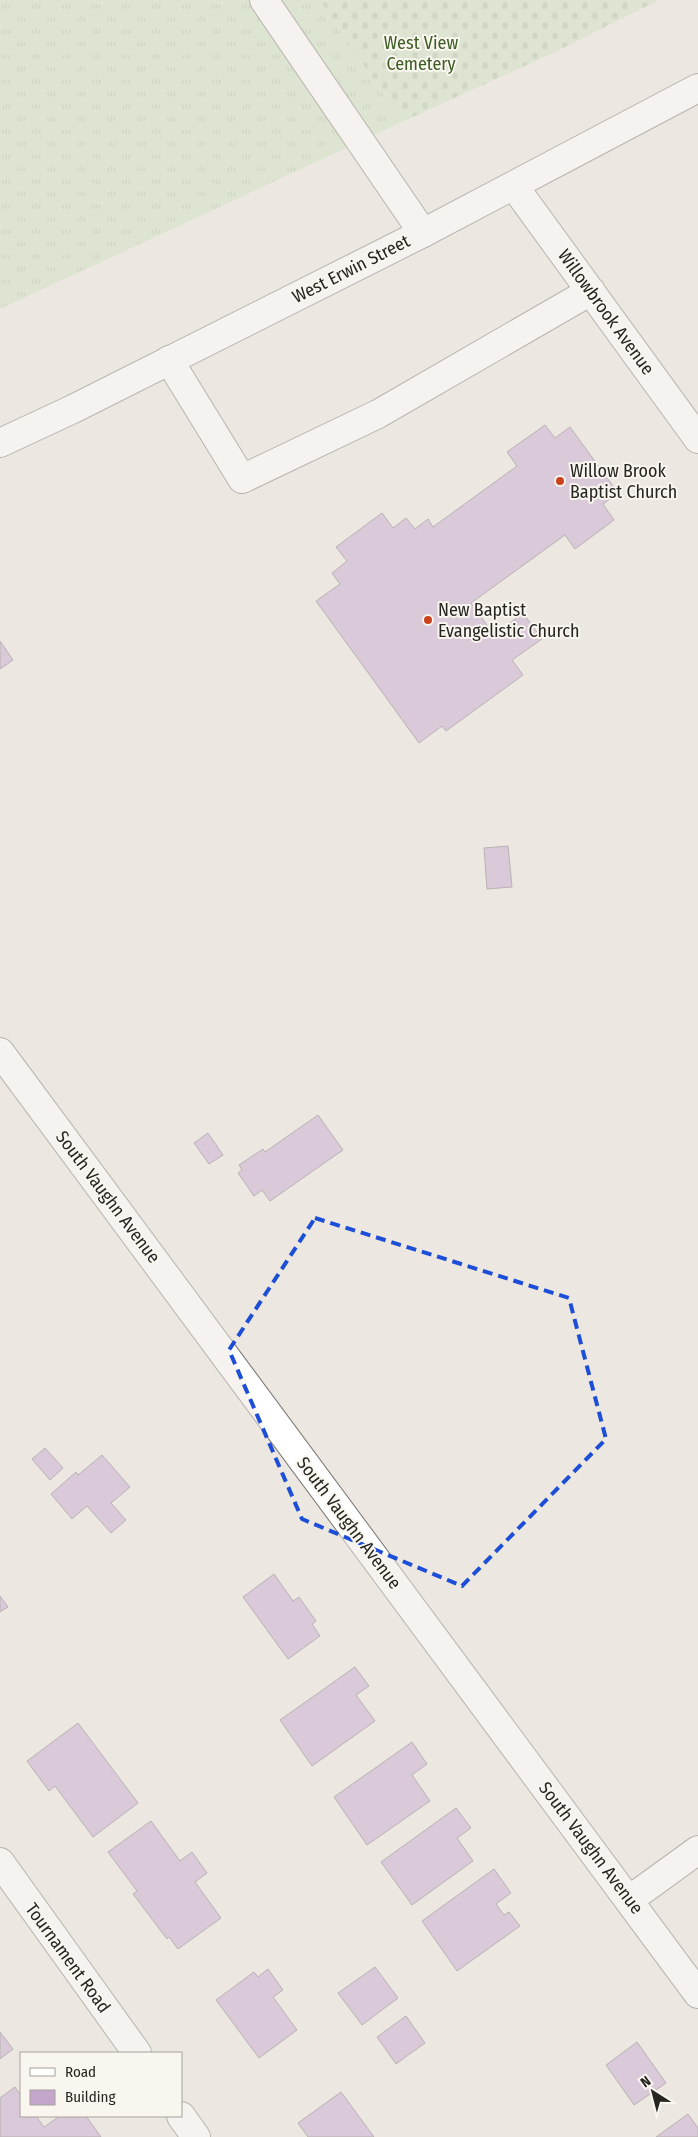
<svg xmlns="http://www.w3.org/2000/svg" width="698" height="2137" font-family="'Fira Sans Condensed',sans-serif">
	<defs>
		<pattern id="grass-tufts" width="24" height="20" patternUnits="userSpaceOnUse" patternTransform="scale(1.25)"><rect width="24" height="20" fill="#c9e1bc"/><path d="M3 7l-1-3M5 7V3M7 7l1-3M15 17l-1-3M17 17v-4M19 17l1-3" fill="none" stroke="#acc1a1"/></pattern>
		<pattern id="cemetery-stones" width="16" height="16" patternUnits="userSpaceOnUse" patternTransform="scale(1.25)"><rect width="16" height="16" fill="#c9e1bc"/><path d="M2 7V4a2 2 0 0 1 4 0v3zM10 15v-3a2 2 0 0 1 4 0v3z" fill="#acc1a1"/></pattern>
	</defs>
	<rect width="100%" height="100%" fill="#ece8e1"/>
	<!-- grass -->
	<path fill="url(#grass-tufts)" d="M0,0H320L402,122L0,309Z"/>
	<!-- cemetery -->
	<path fill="url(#cemetery-stones)" d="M320,0H659L559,50L402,122Z"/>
	<!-- building -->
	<path fill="#c4a5cc" stroke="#767177" d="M545,425L555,438L570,427L618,493L603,504L614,520L575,549L565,535L471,603L494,635L523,613L542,639L512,660L523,675L446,731L442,726L419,743L316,601L340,584L332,573L347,561L336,547L382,513L393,528L406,518L415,529L428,519L433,527L517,466L507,452Z
		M0,641L13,660L0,669Z
		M508,846L512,887L487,889L484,848Z
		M318,1115L343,1150L270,1201L262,1190L254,1196L238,1173L242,1170L239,1165L263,1149L265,1152Z
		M208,1133L223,1155L209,1164L194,1143Z
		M45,1448L63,1468L50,1480L32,1459Z
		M102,1455L130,1487L111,1503L126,1520L111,1533L87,1506L72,1519L51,1494L76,1472L78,1475Z
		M274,1574L293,1601L299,1597L316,1621L312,1624L320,1636L288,1659L243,1597Z
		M0,1596L8,1607L0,1612Z
		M355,1667L369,1686L356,1695L375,1721L312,1766L280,1720Z
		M78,1723L138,1803L93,1837L55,1786L49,1791L27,1761Z
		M412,1742L427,1764L412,1775L430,1801L367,1845L334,1797Z
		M456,1808L471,1828L457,1838L473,1861L412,1905L381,1862Z
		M151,1821L180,1861L192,1852L207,1873L195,1882L221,1918L178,1949L169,1937L167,1939L133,1894L137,1891L108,1852Z
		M494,1869L511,1893L496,1904L504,1915L509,1912L520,1926L457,1971L422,1921Z
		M375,1967L398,1998L362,2025L338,1993Z
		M268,1969L283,1990L273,1997L297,2030L259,2058L216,2000L254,1972L258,1977Z
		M406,2016L425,2043L396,2064L377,2037Z
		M0,2032L13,2049L0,2059Z
		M637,2042L666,2083L634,2105L606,2065Z
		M15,2087L21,2096V2116H36L44,2127L60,2116H86L101,2137H0V2098Z
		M341,2092L374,2137H308L298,2123Z
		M688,2114L698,2128V2137H656Z"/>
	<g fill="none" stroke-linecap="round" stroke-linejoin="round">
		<!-- minor casing -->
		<g stroke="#78746f" stroke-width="30">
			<path id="minor" d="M264,0L423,233
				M514,186L698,439
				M169,360L242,479L378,414L591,291
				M0,1052L698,1994
				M0,1862L137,2053
				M629,1900L698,1850
				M181,2116L196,2137"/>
		</g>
		<!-- major casing -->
		<g stroke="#78746f" stroke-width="30">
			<path id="major" d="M0,443L73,409L423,233L698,88"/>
		</g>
		<!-- minor -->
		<use href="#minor" stroke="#fff" stroke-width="28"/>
		<!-- major -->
		<use href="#major" stroke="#fff" stroke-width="28"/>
	</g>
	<!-- marked area -->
	<path d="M0 0H698V2137H0ZM315,1218L569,1298L606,1439L462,1586L302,1519L229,1350Z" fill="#ece8e1" fill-opacity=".55" fill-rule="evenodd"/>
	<path fill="none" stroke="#1d4ed8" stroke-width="4" stroke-dasharray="10 6" stroke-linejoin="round" d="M315,1218L569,1298L606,1439L462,1586L302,1519L229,1350Z"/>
	<!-- markers -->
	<g fill="#cb421d" stroke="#f9f5ef" stroke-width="2">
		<circle cx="560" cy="481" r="5"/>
		<circle cx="428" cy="620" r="5"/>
	</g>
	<g text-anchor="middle" stroke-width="4" stroke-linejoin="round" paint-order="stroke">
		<!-- park labels -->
		<g font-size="18" fill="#3b5c22" stroke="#f9f5ef">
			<text x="421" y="49">West View<tspan x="421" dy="21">Cemetery</tspan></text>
		</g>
		<!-- street labels -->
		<g font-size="18" fill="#262522" stroke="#f9f5ef">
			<text transform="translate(351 269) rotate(-27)" y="6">West Erwin Street</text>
			<text transform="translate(606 312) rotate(54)" y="6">Willowbrook Avenue</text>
			<text transform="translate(108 1197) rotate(53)" y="6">South Vaughn Avenue</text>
			<text transform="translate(349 1523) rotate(53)" y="6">South Vaughn Avenue</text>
			<text transform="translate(591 1848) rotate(53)" y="6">South Vaughn Avenue</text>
			<text transform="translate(68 1958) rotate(54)" y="6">Tournament Road</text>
		</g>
		<!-- poi labels -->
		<g font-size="18" fill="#262522" stroke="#f9f5ef" text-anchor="start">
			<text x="570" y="477">Willow Brook<tspan x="570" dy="21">Baptist Church</tspan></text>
			<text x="438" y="616">New Baptist<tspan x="438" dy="21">Evangelistic Church</tspan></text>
		</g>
	</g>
	<!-- legend -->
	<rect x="20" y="2052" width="162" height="65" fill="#f9f5ef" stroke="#a5a29d"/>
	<rect x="30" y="2068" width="25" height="8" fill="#ffffff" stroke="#a5a29d"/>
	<text x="65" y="2077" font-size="15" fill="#262522">Road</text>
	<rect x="30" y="2090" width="25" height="15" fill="#c4a5cc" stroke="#a5a29d"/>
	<text x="65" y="2102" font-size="15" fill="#262522">Building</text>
	<!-- north arrow -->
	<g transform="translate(653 2092) rotate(324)" stroke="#f9f5ef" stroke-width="4" paint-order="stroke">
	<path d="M0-4L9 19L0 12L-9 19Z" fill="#262522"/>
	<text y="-8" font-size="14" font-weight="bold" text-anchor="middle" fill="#262522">N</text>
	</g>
</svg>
